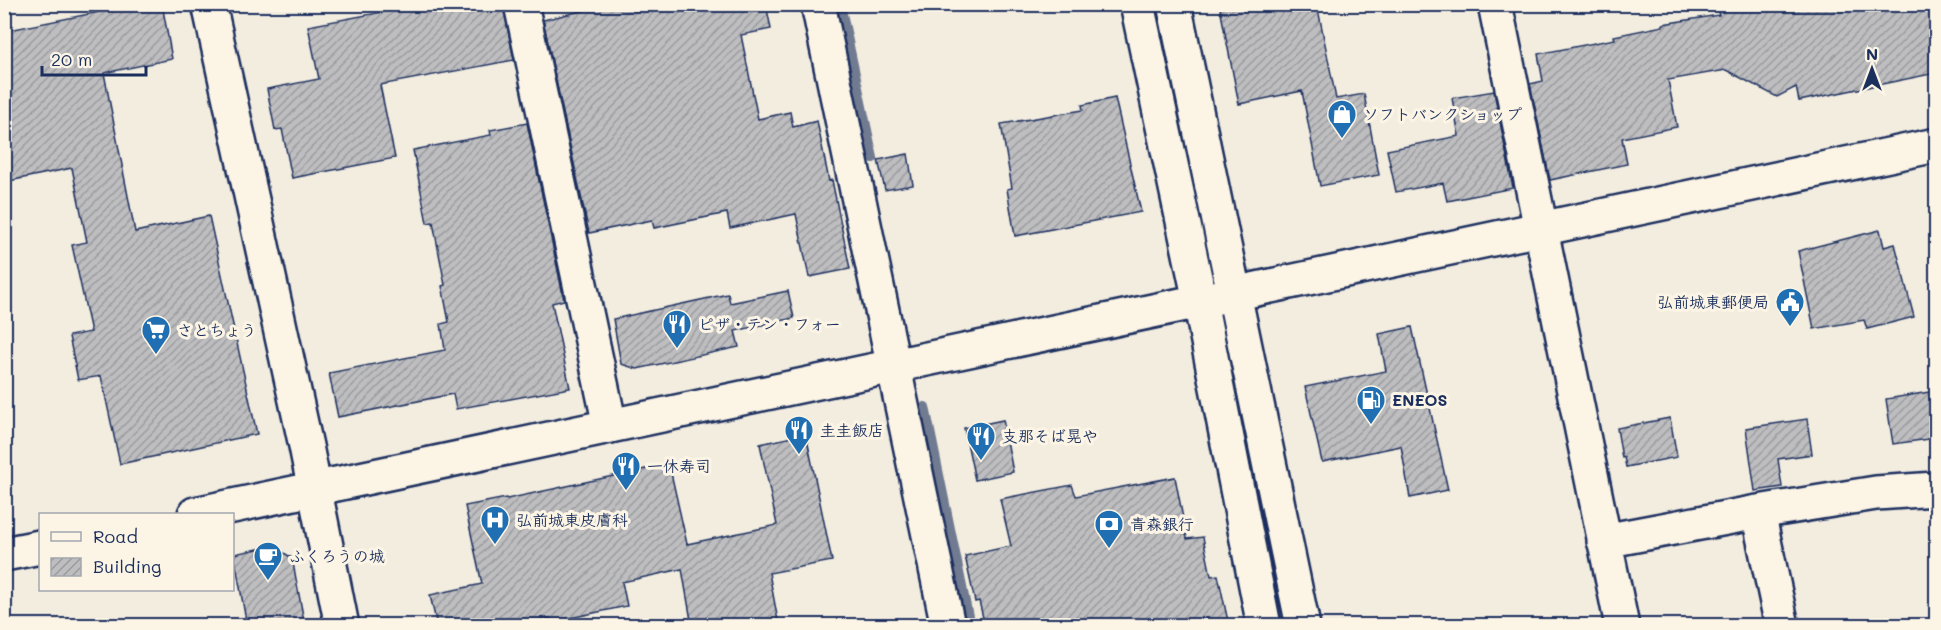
<svg xmlns="http://www.w3.org/2000/svg" width="1941" height="630" font-family="Mali,'Klee One',sans-serif">
	<defs>
		<pattern id="building-hatch" width="6" height="6" patternUnits="userSpaceOnUse" patternTransform="scale(1.5)"><rect width="6" height="6" fill="#bebec0"/><path d="M-1 1l2-2M0 6l6-6M5 7l2-2" fill="none" stroke="#9a9b9f"/></pattern>
	</defs>
	<rect width="100%" height="100%" fill="#f3ede0"/>
	<filter id="ink" filterUnits="userSpaceOnUse"><feTurbulence type="fractalNoise" baseFrequency=".0167" numOctaves="2"/><feDisplacementMap in="SourceGraphic" scale="12" xChannelSelector="R" yChannelSelector="G"/><feConvolveMatrix kernelMatrix="1 2 1 2 8 2 1 2 1" color-interpolation-filters="sRGB"/></filter>
	<g filter="url(#ink)">
		<g fill="none" stroke-linecap="round" stroke-linejoin="round">
			<!-- stream -->
			<path stroke="#707a91" stroke-width="10" d="M840,4L873,158
				M925,407L970,626"/>
		</g>
		<!-- building -->
		<path fill="url(#building-hatch)" stroke="#1b2f5e" stroke-width="1.5" d="M139,4H162L172,59L104,73L135,232L209,216L257,434L120,464L101,376L78,380L69,336L91,332L72,245L87,242L72,168L4,182V31Z
			M381,4H503L514,60L380,85L395,158L292,178L282,129L275,130L267,89L319,79L308,26L383,12Z
			M611,4H766L771,29L741,35L758,119L790,112L793,127L817,121L829,181L832,180L850,269L809,277L796,214L730,228L727,213L654,228L652,220L589,233L543,20Z
			M1239,4H1317L1336,99L1364,94L1379,175L1320,186L1302,91L1239,104L1220,8Z
			M1716,4H1936V73L1799,101L1796,87L1777,97L1726,70L1668,80L1677,127L1622,138L1627,164L1550,180L1530,84L1543,81L1538,54L1615,39L1614,36L1663,26V24L1719,15Z
			M1494,91L1513,188L1447,201L1443,183L1396,192L1387,150L1459,136L1452,98Z
			M1115,98L1141,212L1015,236L1007,189L1012,188L1001,124L1083,110L1082,105Z
			M527,123L564,300L552,303L570,388L456,409L453,394L338,417L329,373L445,350L441,324L449,322L442,286L445,285L433,222L427,223L413,150L491,135L490,130Z
			M908,154L913,185L885,190L878,160Z
			M1880,230L1884,247L1895,244L1914,317L1867,329L1864,320L1814,329L1798,251Z
			M788,291L794,318L735,331L739,347L637,369L621,364L613,319L728,294L730,303Z
			M1412,327L1448,490L1410,498L1401,446L1322,462L1305,387L1386,371L1379,334Z
			M1936,391V438L1893,444L1886,399Z
			M1670,418L1677,457L1626,467L1624,457L1622,458L1617,428Z
			M1807,419L1812,454L1778,459L1782,487L1755,491L1746,428Z
			M1003,420L1013,472L975,480L964,428Z
			M806,434L832,561L769,573L779,626H692L682,569L622,582L627,606L551,622L550,618L516,626H437L430,595L482,584L465,506L506,498L507,499L669,464L687,544L777,525L760,444Z
			M1175,477L1187,539L1203,537L1211,576L1218,575L1229,626H985L979,601L975,602L965,556L1011,546L1000,499L1072,485L1076,496Z
			M273,546L292,558L305,626H247L234,554Z"/>
		<g fill="none" stroke-linecap="round" stroke-linejoin="round">
			<!-- street casing -->
			<g stroke="#1b2f5e" stroke-width="38">
				<path id="street" d="M521,4L610,426
					M818,4L948,626
					M1495,4L1622,626
					M1758,512L1782,626
					M1604,541L1758,512L1876,493L1936,489"/>
			</g>
			<!-- secondary casing -->
			<g stroke="#1b2f5e" stroke-width="38">
				<path id="secondary" d="M209,4L306,446L342,626
					M1137,4L1200,301L1264,626
					M1174,4L1303,626
					M195,514L1936,145
					M4,554L40,547"/>
			</g>
			<!-- street -->
			<use href="#street" stroke="#fcf5e5" stroke-width="33"/>
			<!-- secondary -->
			<use href="#secondary" stroke="#fcf5e5" stroke-width="33"/>
		</g>
	</g>
	<!-- icons -->
	<defs>
		<g id="shop-pin" transform="scale(1.5)"><path d="M0 17L-7.5 6A9.5 9.5 0 1 1 7.5 6Z" fill="#1f6fb2" stroke="#fcf5e5"/><path d="M-5-2.5h2.3a2.7 3.5 0 0 1 5.4 0H5L5.5 6h-11ZM-1.5-2.5h3a1.5 2.3 0 0 0-3 0Z" fill="#fff"/></g>
		<g id="civic-pin" transform="scale(1.5)"><path d="M0 17L-7.5 6A9.5 9.5 0 1 1 7.5 6Z" fill="#1f6fb2" stroke="#fcf5e5"/><path d="M-.6-6.5H3V-4.5H.6V-3L4-1V1h2V6H-6V1h2V-1L-.6-3ZM-1.2 2.5V6h2.4V2.5Z" fill="#fff"/></g>
		<g id="restaurant-pin" transform="scale(1.5)"><path d="M0 17L-7.5 6A9.5 9.5 0 1 1 7.5 6Z" fill="#1f6fb2" stroke="#fcf5e5"/><path d="M-5-6h1v4h1v-4h1v4h1v-4h1v5L-1.5 .5V6h-2V.5L-5-1ZM5-6V6H3V1.5H1.5Q1.5-4 5-6Z" fill="#fff"/></g>
		<g id="supermarket-pin" transform="scale(1.5)"><path d="M0 17L-7.5 6A9.5 9.5 0 1 1 7.5 6Z" fill="#1f6fb2" stroke="#fcf5e5"/><path d="M-6-5.5h2.5l.6 2H6L4.5 2H-2.5L-4.4-4H-6ZM-1.5 3.2a1.3 1.3 0 1 0 .1 0ZM3 3.2a1.3 1.3 0 1 0 .1 0Z" fill="#fff"/></g>
		<g id="fuel-pin" transform="scale(1.5)"><path d="M0 17L-7.5 6A9.5 9.5 0 1 1 7.5 6Z" fill="#1f6fb2" stroke="#fcf5e5"/><path d="M-5.5-6h7V0h2V4h1.3V-2.5L3-4.5l.8-.8L6-3V5H2.5V1h-1V6h-7ZM-4.2-4.7v3.2H.2V-4.7Z" fill="#fff"/></g>
		<g id="hospital-pin" transform="scale(1.5)"><path d="M0 17L-7.5 6A9.5 9.5 0 1 1 7.5 6Z" fill="#1f6fb2" stroke="#fcf5e5"/><path d="M-5-5h3v3.5h4V-5h3V5h-3V1.5h-4V5h-3Z" fill="#fff"/></g>
		<g id="bank-pin" transform="scale(1.5)"><path d="M0 17L-7.5 6A9.5 9.5 0 1 1 7.5 6Z" fill="#1f6fb2" stroke="#fcf5e5"/><path d="M-6-4H6V4H-6ZM0-2.3a2.3 2.3 0 1 0 0 4.6a2.3 2.3 0 1 0 0-4.6Z" fill="#fff"/></g>
		<g id="cafe-pin" transform="scale(1.5)"><path d="M0 17L-7.5 6A9.5 9.5 0 1 1 7.5 6Z" fill="#1f6fb2" stroke="#fcf5e5"/><path d="M-5.5-4.5H6V0H3Q3 3.5 0 3.5H-2.5Q-5.5 3.5-5.5 0ZM3-3.2v2h1.7v-2ZM-6 4.5H4V6H-6Z" fill="#fff"/></g>
	</defs>
	<g fill-rule="evenodd">
		<use href="#shop-pin" x="1342" y="114"/>
		<use href="#civic-pin" x="1790" y="302"/>
		<use href="#restaurant-pin" x="677" y="324"/>
		<use href="#supermarket-pin" x="156" y="330"/>
		<use href="#fuel-pin" x="1371" y="400"/>
		<use href="#restaurant-pin" x="799" y="430"/>
		<use href="#restaurant-pin" x="981" y="436"/>
		<use href="#restaurant-pin" x="626" y="466"/>
		<use href="#hospital-pin" x="495" y="520"/>
		<use href="#bank-pin" x="1109" y="524"/>
		<use href="#cafe-pin" x="268" y="556"/>
	</g>
	<g text-anchor="middle" stroke-width="6" stroke-linejoin="round" paint-order="stroke">
		<!-- poi labels -->
		<g font-size="16" font-weight="bold" fill="#1b2f5e" stroke="#fcf5e5" text-anchor="start">
			<text x="1363" y="120">ソフトバンクショップ</text>
			<text x="1769" y="308" text-anchor="end">弘前城東郵便局</text>
			<text x="698" y="330">ピザ・テン・フォー</text>
			<text x="177" y="336">さとちょう</text>
			<text x="1392" y="406">ENEOS</text>
			<text x="820" y="436">圭圭飯店</text>
			<text x="1002" y="442">支那そば晃や</text>
			<text x="647" y="472">一休寿司</text>
			<text x="516" y="526">弘前城東皮膚科</text>
			<text x="1130" y="530">青森銀行</text>
			<text x="289" y="562">ふくろうの城</text>
		</g>
	</g>
	<!-- margin -->
	<rect width="1941" height="630" fill="none" stroke="#fcf5e5" stroke-width="24"/>
	<rect x="12" y="12" width="1917" height="606" fill="none" stroke="#1b2f5e" stroke-width="2" filter="url(#ink)"/>
	<!-- legend -->
	<rect x="39" y="513" width="195" height="78" fill="#fcf5e5" stroke="#a2a6af" stroke-width="1.5"/>
	<rect x="51" y="532" width="30" height="9" fill="#fcf5e5" stroke="#a2a6af" stroke-width="1.5"/>
	<text x="93" y="543" font-size="18" fill="#1b2f5e">Road</text>
	<rect x="51" y="558" width="30" height="18" fill="url(#building-hatch)" stroke="#a2a6af" stroke-width="1.5"/>
	<text x="93" y="573" font-size="18" fill="#1b2f5e">Building</text>
	<!-- north arrow -->
	<g transform="translate(1872 69)" stroke="#fcf5e5" stroke-width="4.5" paint-order="stroke">
	<path d="M0-4.5L10 22L0 15L-10 22Z" fill="#1b2f5e"/>
	<text y="-9" font-size="16" font-weight="bold" text-anchor="middle" fill="#1b2f5e">N</text>
	</g>
	<!-- scale -->
	<path d="M42 66v9h104v-9" fill="none" stroke="#1b2f5e" stroke-width="3"/>
	<text x="51" y="66" font-size="18" fill="#1b2f5e" stroke="#fcf5e5" stroke-width="4.5" paint-order="stroke">20 m</text>
</svg>
